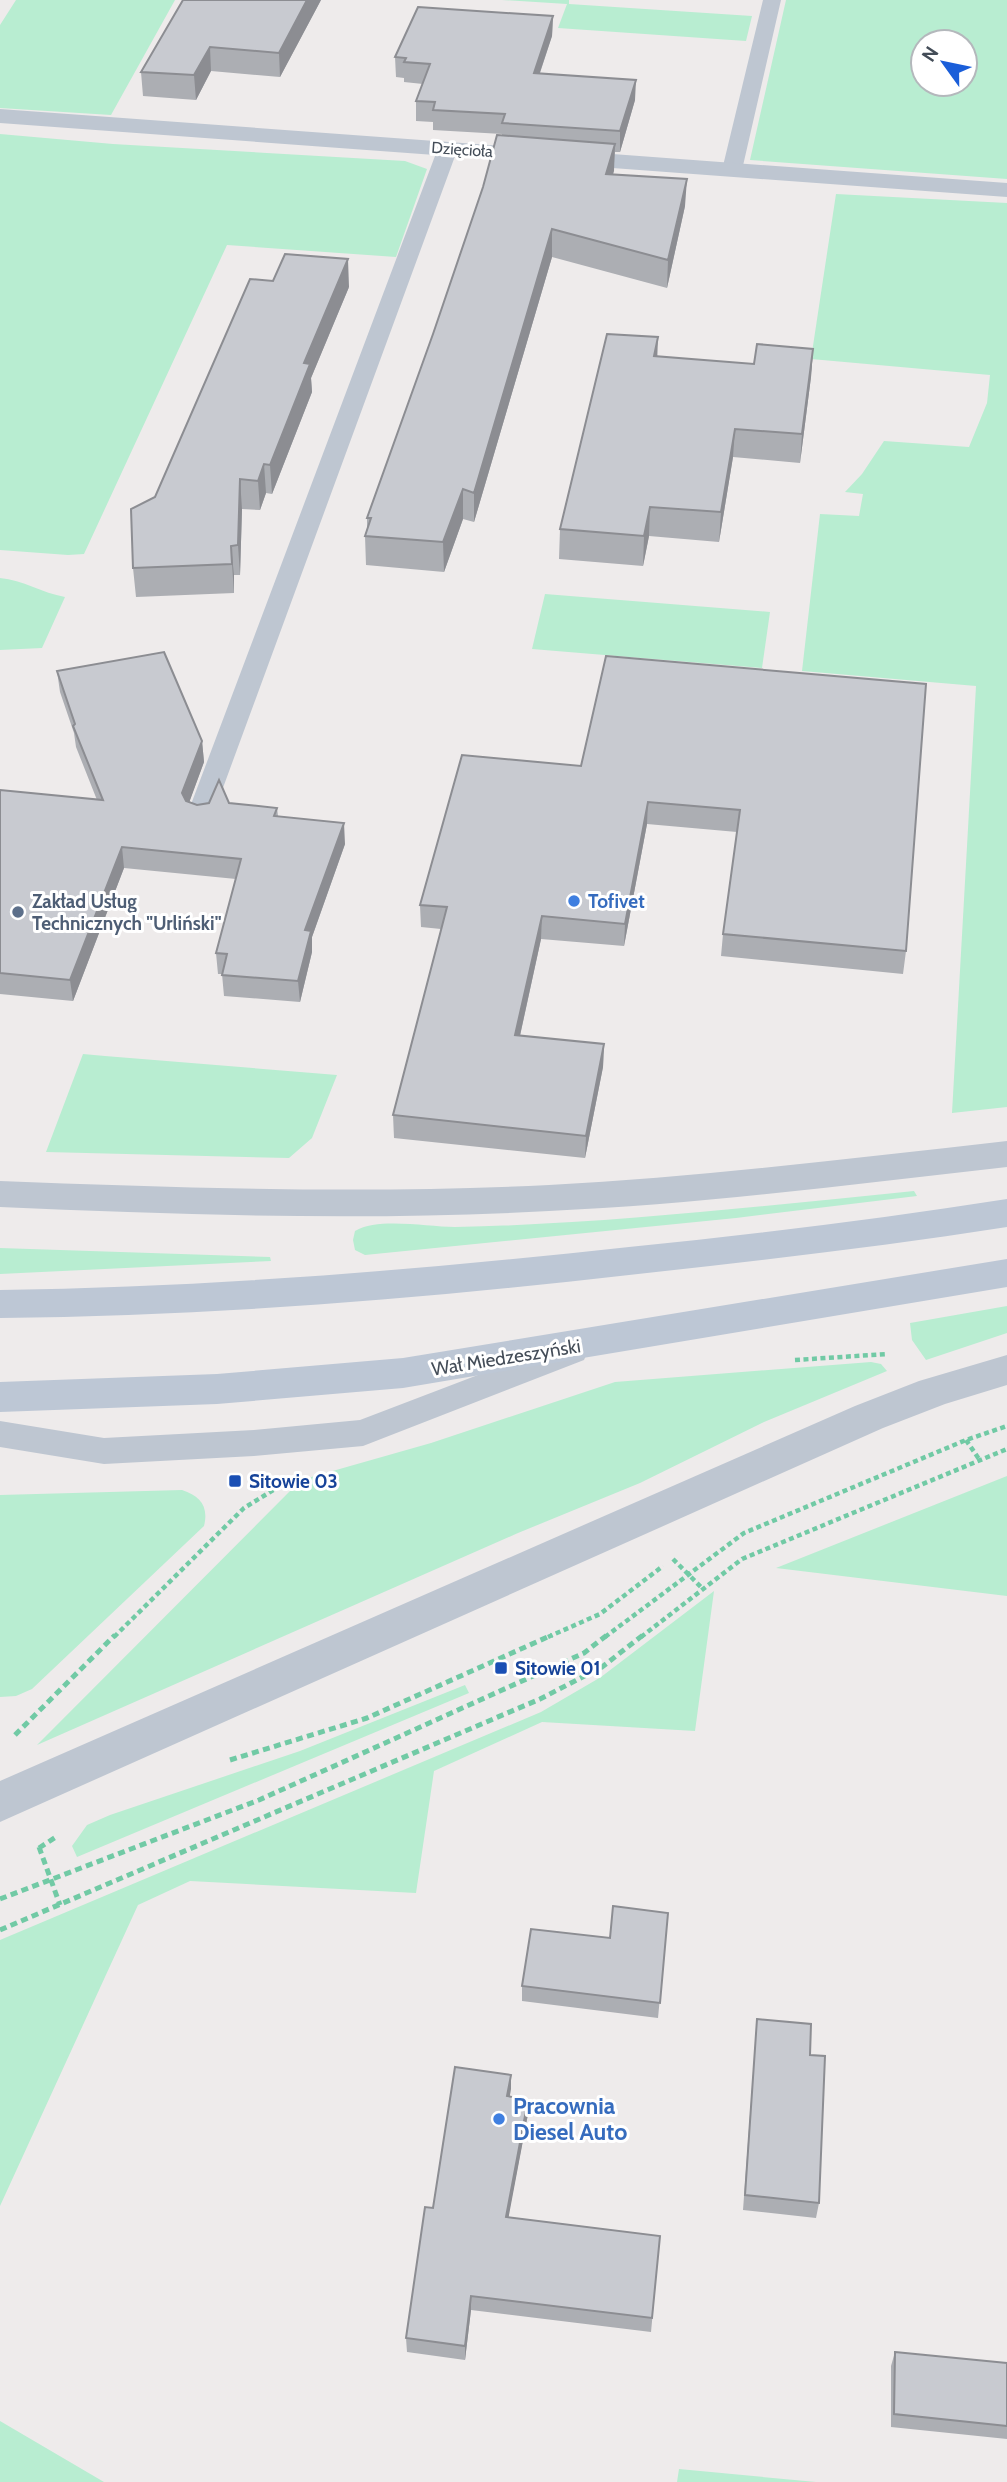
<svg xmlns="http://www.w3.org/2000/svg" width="1007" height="2482" font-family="Cabin,sans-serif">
	<rect width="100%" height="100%" fill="#eeebeb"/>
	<!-- green -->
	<path fill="#b8edd1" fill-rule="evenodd" d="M16,0H175L111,115L0,108V25Z
		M502,0H569V4L752,16L746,41L558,28L567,4Z
		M786,0H1007V179L750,160ZM965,42V84H923V42Z
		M0,134L113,144L405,161L427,169L396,257L227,245L84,554L68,555L0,550Z
		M836,194L1007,203V1107L952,1113L976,686L802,671L820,514L859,516L863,494L845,492L862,474L884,441L969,447L987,403L990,375L811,359Z
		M0,578C23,580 42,593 65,597L42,648L0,650Z
		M545,594L770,612L762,668L532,649Z
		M83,1054L105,1056L337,1075L312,1138L289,1158L46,1152Z
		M914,1191L917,1196L736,1218L365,1255L355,1250L353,1240L355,1231C379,1217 427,1227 455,1227C608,1224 762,1206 914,1191Z
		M0,1248L270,1257L271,1261L0,1274Z
		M1007,1306V1333L926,1360L912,1340L910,1323Z
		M871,1362L881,1364L887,1371L764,1422L640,1483L518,1533L37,1745L293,1488L308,1478L431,1443L615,1382Z
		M1007,1476V1596L776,1568Z
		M182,1490C200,1496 209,1506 204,1526L32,1689L16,1696L0,1697V1495Z
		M714,1591L695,1731L542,1722L434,1771L416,1893L190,1881L138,1905L0,2206V1940L541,1712L601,1677Z
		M465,1685L469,1693L77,1857L72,1846L87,1825L110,1815L300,1751Z
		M0,2421L104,2482H0Z
		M679,2469L816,2482H677Z"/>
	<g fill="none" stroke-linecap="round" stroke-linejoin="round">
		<!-- path-far1 -->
		<path stroke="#71caa5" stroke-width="4.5" stroke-dasharray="5 3.5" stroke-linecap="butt" d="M795,1360L887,1354
			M966,1440L979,1459
			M673,1559L702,1588
			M114,1637L244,1508L275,1489
			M548,1637L600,1614L663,1566
			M605,1637L744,1533L966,1440L1007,1426
			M641,1637L742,1559L1007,1449"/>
		<!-- path -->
		<path stroke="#71caa5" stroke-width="5" stroke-dasharray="7 4.5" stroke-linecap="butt" d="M15,1735L115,1635
			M230,1760L367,1718L552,1635
			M39,1847L60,1905
			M39,1848L56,1837
			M0,1899L259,1800L584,1653L607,1635
			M0,1930L540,1699L602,1667L643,1635"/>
		<!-- service -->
		<path fill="#bec6d1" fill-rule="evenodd" d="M763,0H781L742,170L739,174H725L722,170Z
			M448,142L458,148L213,815L210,821L200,823L190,821L187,815L438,148Z
			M572,1339L584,1342L588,1351L584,1360L363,1446L254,1456L104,1464L0,1447V1421L104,1438L254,1430L360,1420Z"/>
		<!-- minor -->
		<path fill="#bec6d1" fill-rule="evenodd" d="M0,109L1007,183V197L0,123Z
			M1007,1141V1167C855,1184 703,1204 549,1211C366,1221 183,1215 0,1207V1181C183,1188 366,1194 549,1185C702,1177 855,1158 1007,1141Z
			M1007,1355V1385L945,1404L883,1428L0,1822V1781L855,1406L919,1381Z"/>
		<!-- secondary -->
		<path fill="#bdc7d5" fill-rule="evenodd" d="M1007,1199V1227C881,1247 755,1261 629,1275C420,1299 211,1316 0,1318V1290C210,1287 419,1270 629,1247C755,1234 881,1219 1007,1199Z
			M1007,1259V1287L403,1388L217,1404L0,1412V1382L217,1374L403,1358Z"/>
	</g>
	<!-- wall -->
	<path fill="#acaeb3" d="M321,0L280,77L211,71L196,100L143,96L141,72Z
		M553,16L552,36L540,73L635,100L620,152H615L613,174L685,206L667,288L552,257L474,522L463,519L444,572L366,565L365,536L367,529V518L433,334L502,136V134L433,130V122L416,121V101L423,84L404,82V78L396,77L395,57Z
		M349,287L311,378L312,392L272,494L266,493L260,510L242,509L240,575H234V593L136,597L133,568L155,497Z
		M813,349L811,377L800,463L733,457L719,542L649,536L643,566L559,559L560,529L657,357L754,364Z
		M606,656L906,951L903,974L721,956L723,934L737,832L647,824L624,946L541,939L520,1036L604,1044L603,1067L585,1158L394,1138L393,1115L441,929L421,927L420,905L581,766Z
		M57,671L202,741L204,762L189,802L197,805L229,803L277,808L278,816L345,844L312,937V952L300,1002L224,996L222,974H218L216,953L236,879L124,868L73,1001L0,994V790L97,800L76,747L74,733L60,692Z
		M668,1913L658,2018L522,2001V1986L610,1938Z
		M757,2019L810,2055L819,2203L816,2218L743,2210Z
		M511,2075L510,2097L528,2100V2114L508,2217L660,2236L651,2332L471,2310L465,2360L407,2352L406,2338L433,2208Z
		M895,2352L1007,2363V2439L891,2427V2366Z"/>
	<!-- shaded-wall -->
	<path fill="#8c8d92" d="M307,0H321L280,77L279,53Z
		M553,16L552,36L533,93L534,73Z
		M210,47L211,71L196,100L194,75Z
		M636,80L635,100L620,152V131Z
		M615,144L614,171L605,201L606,174Z
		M687,179L685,206L667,288L668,260Z
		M552,229V257L474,522V493Z
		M348,259L349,287L311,378L312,392L272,494L270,465L304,363Z
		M658,337L657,365L654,356Z
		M813,349L811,377L800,463L802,434Z
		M735,429L733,457L719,542L721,512Z
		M264,464L266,493L260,510L258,481Z
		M240,479L242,509L240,575L238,545Z
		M463,489V519L444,572L443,542Z
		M650,507L649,536L643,566L644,536Z
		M231,546L234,575V593L232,564Z
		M202,741L204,762L185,814L182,793Z
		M648,802L647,824L624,946L625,924Z
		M344,823L345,844L312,937V952L300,1002L298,981L305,930Z
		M122,847L124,868L73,1001L70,980Z
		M542,916L541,939L515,1058V1035Z
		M604,1044L603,1067L585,1158L586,1136Z
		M511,2075V2089L507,2111V2096Z
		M528,2100V2114L506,2231V2217Z
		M471,2296V2310L465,2360V2346Z"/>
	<!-- building -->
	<path fill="#c8cad0" stroke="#8c8d92" stroke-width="2" d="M183,0H307L279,53L210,47L194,75L141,72Z
		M418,7L553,16L534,73L636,80L620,131L502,123L505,114L433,110L435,102L416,101L430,64L404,62L406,58L395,57Z
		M497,135L615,144L606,174L687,179L668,260L552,229L474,493L463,489L443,542L365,536L371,518H367L433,334L483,187Z
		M285,254L348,259L304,363L310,364L270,465L264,464L258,481L240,479L238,545L231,546L232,564L133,568L131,509L155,497L250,279L273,281Z
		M607,334L658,337L654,356L754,364L757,344L813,349L802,434L735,429L721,512L650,507L644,536L560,529Z
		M164,652L202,741L182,793L186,801L197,805L209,803L219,780L229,803L277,808L274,816L344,823L305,930L311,931L298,981L222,975L227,954L216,953L241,859L122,847L70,980L0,973V790L103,800L73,726L75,724L57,671Z
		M606,656L926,684L906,951L723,934L740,810L648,802L625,924L542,916L515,1035L604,1044L586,1136L393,1115L447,907L420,905L462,755L581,766Z
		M613,1906L668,1913L660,2003L522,1986L531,1929L610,1938Z
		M757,2019L811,2024L810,2055L825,2056L819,2203L745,2195Z
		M455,2067L511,2075L507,2096L528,2100L506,2217L660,2236L652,2318L471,2296L465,2346L406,2338L425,2207L433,2208Z
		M895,2352L1007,2363V2426L894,2414Z"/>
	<!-- markers -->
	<g fill="#3f7fe0" stroke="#fff" stroke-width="2.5">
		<circle cx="574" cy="901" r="7"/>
		<circle cx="499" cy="2119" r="7"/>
	</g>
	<circle fill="#5c6f8a" stroke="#fff" stroke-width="2.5" cx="18" cy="912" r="7"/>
	<g fill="#1a4fb4" stroke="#fff" stroke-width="2.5">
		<rect x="228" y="1474" width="14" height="14" rx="3.5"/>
		<rect x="494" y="1661" width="14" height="14" rx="3.5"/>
	</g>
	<g text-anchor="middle" stroke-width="6" stroke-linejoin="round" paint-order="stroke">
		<!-- far-street labels -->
		<g font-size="16" fill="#444d58" stroke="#fff">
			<text transform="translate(462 149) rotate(4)" y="6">Dzięcioła</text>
		</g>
		<!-- service labels -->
		<g font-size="19" font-weight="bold" fill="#4e5e75" stroke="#fff" text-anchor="start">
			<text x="32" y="908">Zakład Usług<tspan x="32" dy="22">Technicznych "Urliński"</tspan></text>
		</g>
		<!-- shop labels -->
		<g font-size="19" font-weight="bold" fill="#366cbe" stroke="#fff" text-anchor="start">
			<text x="588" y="908">Tofivet</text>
		</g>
		<!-- street labels -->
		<g font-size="19" fill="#444d58" stroke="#fff">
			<text transform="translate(506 1357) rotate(-9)" y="7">Wał Miedzeszyński</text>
		</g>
		<!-- transit labels -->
		<g font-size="19" font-weight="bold" fill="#164399" stroke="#fff" text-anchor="start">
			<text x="249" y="1488">Sitowie 03</text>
			<text x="515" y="1675">Sitowie 01</text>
		</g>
		<!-- near-shop labels -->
		<g font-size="23" font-weight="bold" fill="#366cbe" stroke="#fff" text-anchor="start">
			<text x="513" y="2114">Pracownia<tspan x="513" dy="26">Diesel Auto</tspan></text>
		</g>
	</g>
	<!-- north arrow -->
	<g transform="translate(944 63) rotate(303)"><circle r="33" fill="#ffffff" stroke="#b4b8bc" stroke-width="2"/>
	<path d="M0-5L12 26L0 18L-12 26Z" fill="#1a5ed9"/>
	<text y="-10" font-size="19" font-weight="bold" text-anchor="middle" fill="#444d58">N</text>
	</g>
</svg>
